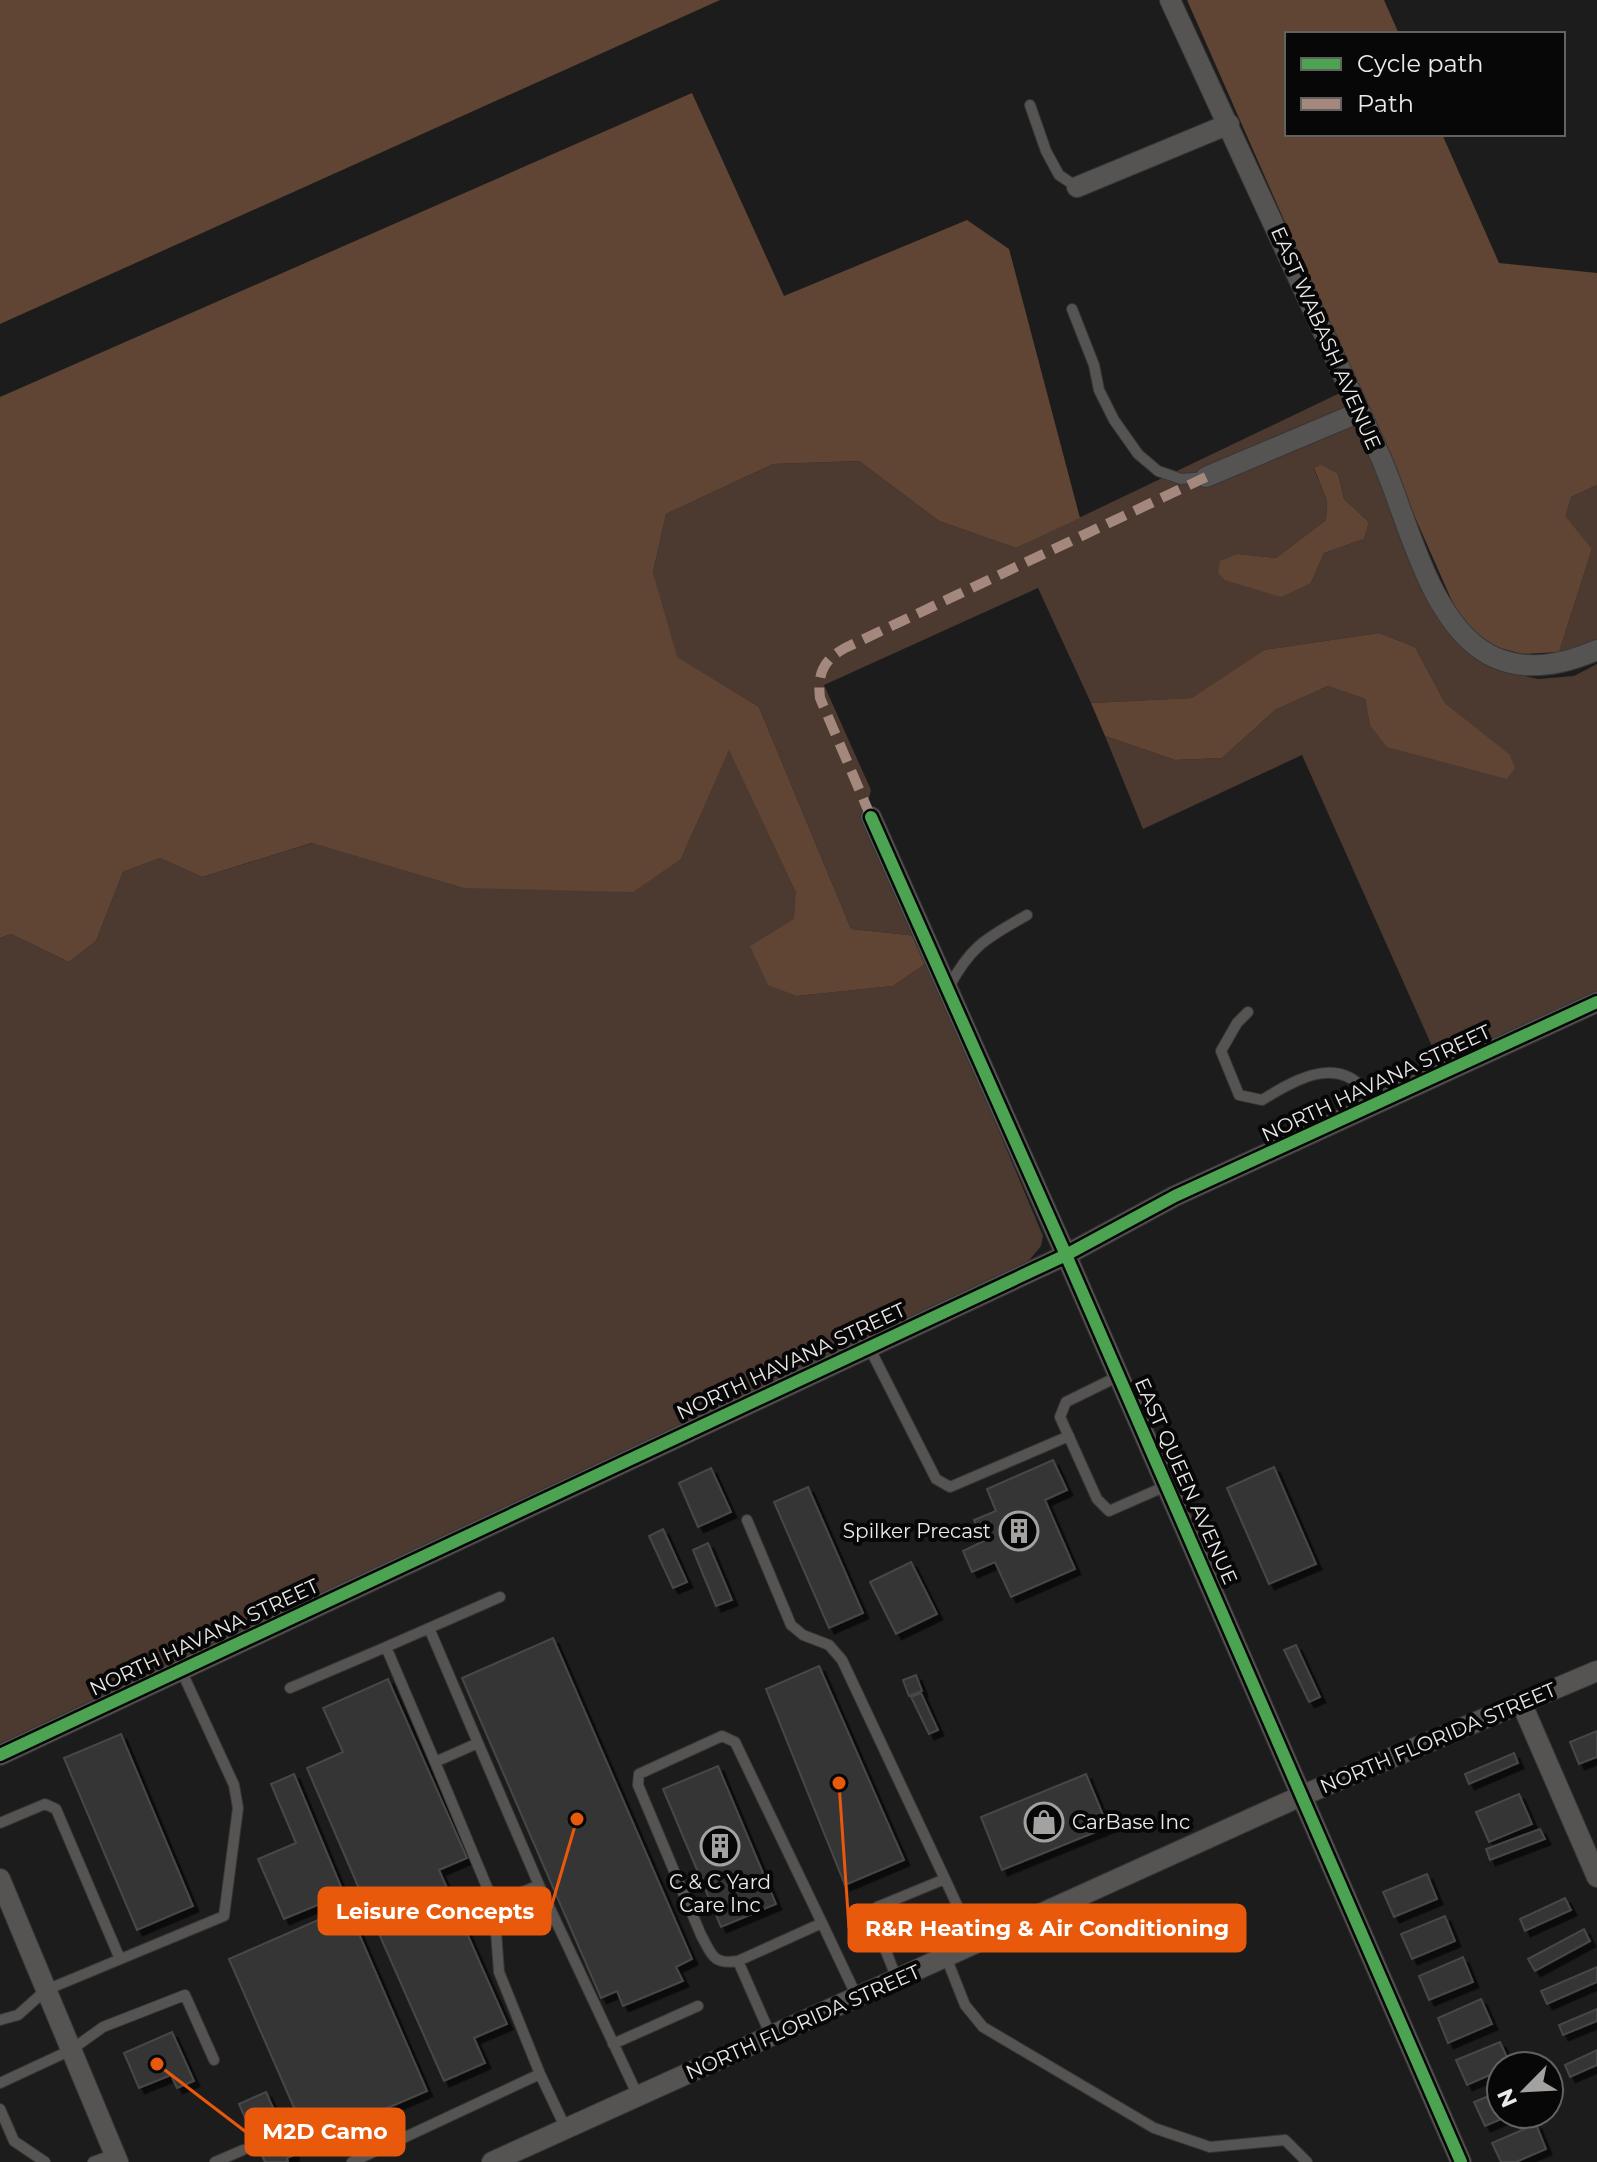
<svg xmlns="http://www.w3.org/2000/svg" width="1597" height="2162" font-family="Montserrat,sans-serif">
	<defs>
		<filter id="shadow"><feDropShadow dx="5.5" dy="5.5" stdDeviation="0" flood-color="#0009"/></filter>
	</defs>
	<rect width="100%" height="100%" fill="#1d1c1c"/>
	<!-- green -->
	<path fill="#4c3a30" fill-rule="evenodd" d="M1344,391L1429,598L1457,641L1492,668L1538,679L1574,676L1597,664V994L1440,1064L1302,755L1143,829L1105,736L1175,760L1222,758L1275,710L1328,686L1365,699L1370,725L1510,756L1445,703L1415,647L1379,633L1264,650L1193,698L1091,703L1038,588L824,685L871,790L864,818L917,936L851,929L759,707L676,657L653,572L666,514L773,464L859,461L939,521L1016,548ZM1314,469L1338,474L1344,499L1369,522L1364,539L1324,553L1311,583L1238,554L1276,558L1326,520L1327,501Z
		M1597,485V642L1559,652L1592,549L1564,517L1571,497Z
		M729,749L796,893L797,996L893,986L928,962L1043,1236L1041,1246L1026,1264L0,1744V938L11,934L69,962L96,941L123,872L160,858L202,877L313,843L463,888L681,859Z"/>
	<!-- forest -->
	<path fill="#604434" d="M0,0H720L0,324Z
		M1187,0H1384L1399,34H1287V134H1442L1499,263L1597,273V485L1571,497L1565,516L1592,549L1559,652L1522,654L1489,645L1459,617Z
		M692,93L784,296L967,220L1009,249L1080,518L1016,548L939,521L859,461L773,464L666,514L653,572L677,657L759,707L851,929L917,936L928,962L893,986L797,996L768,985L750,946L794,919L796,893L729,750L681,859L633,892L463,888L312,843L202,877L160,858L123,872L96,941L69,962L11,934L0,938V397Z
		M1321,465L1338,474L1344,499L1369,522L1364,539L1324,553L1311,583L1281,597L1225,580L1218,573L1220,561L1238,554L1276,558L1326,520L1327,501L1314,468Z
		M1379,633L1415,647L1445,703L1510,755L1515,768L1507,779L1387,747L1370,725L1365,699L1328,686L1275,710L1222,758L1175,760L1105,736L1091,703L1192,698L1264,650Z"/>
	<!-- building -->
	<path fill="#363635" stroke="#474747" stroke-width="2" filter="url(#shadow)" d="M1053,1460L1067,1490L1045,1500L1075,1569L1011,1597L995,1562L972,1572L963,1551L984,1541L974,1520L996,1511L987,1489Z
		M1274,1467L1316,1564L1269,1584L1227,1488Z
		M711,1468L731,1512L698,1527L679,1483Z
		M808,1487L863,1613L829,1628L774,1502Z
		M663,1529L687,1582L673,1588L649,1536Z
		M708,1543L732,1600L716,1606L693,1550Z
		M911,1562L937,1614L896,1634L870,1582Z
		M553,1638L692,1959L676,1967L683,1981L623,2006L617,1991L601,1998L462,1678Z
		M1296,1645L1320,1697L1309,1702L1284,1650Z
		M819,1666L904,1860L845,1885L766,1689Z
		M916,1675L922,1691L909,1696L903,1680Z
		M388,1679L467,1858L439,1870L507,2024L474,2038L485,2063L444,2081L373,1920L356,1927L427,2091L309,2142L229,1959L364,1900L307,1768L343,1752L323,1708Z
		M921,1693L938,1730L929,1734L911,1697Z
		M1597,1731V1757L1579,1764L1570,1742Z
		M121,1734L193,1906L137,1930L64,1758Z
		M1514,1753L1518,1763L1469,1784L1465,1774Z
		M718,1766L776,1904L721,1927L663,1789Z
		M294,1774L344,1894L284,1919L258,1859L296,1843L271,1784Z
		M1086,1774L1108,1827L1002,1870L981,1817Z
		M1519,1794L1532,1824L1489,1842L1476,1812Z
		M1540,1829L1545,1839L1490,1860L1486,1849Z
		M1427,1874L1437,1899L1394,1917L1383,1892Z
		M1565,1898L1571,1910L1525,1931L1520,1919Z
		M1445,1916L1455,1941L1412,1959L1401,1934Z
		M1584,1929L1590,1941L1535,1971L1528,1959Z
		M1463,1957L1473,1982L1429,2000L1419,1976Z
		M1597,1967V1982L1547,2004L1541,1991Z
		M1481,1999L1492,2024L1448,2043L1438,2018Z
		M1597,2009V2021L1563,2035L1559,2025Z
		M172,2032L194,2081L177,2088L171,2075L139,2088L124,2053Z
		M1500,2042L1511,2066H1501V2070L1467,2085L1456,2060Z
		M1597,2050V2065L1570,2077L1565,2065Z
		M1501,2091V2114H1513L1485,2126L1474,2102Z
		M266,2092L294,2155L287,2158L288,2162H265L239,2104Z
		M1536,2124L1546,2149L1516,2162H1501L1492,2143Z"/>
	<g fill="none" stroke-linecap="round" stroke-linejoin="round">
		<!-- lane casing -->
		<g stroke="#383737" stroke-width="12">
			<path id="lane" d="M1030,105L1046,151L1059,175L1077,187
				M1072,309L1094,365L1099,390L1114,420L1138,454L1158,471L1181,479L1206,477
				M949,987C971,945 987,938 1027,915
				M1248,1012L1237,1023L1221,1051L1239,1095L1262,1100C1290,1083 1331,1057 1360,1085C1366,1091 1370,1099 1375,1105
				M869,1347L936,1479L950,1487L1069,1436
				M1119,1376L1066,1402L1060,1417L1097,1499L1109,1511L1166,1486
				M747,1520L791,1625L803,1635L829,1645L842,1660L945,1879
				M429,1628L478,1743
				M386,1647L500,1597
				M290,1688L386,1647L435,1762L478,1743L539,1885L494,1904L499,1972L540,2074
				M435,1762L494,1904
				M0,1823L45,1804L56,1809L120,1959
				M539,1885L638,2096
				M946,1957L965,2005L983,2027L1154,2128L1210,2147L1285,2140L1307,2162
				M738,1961C713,1965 712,1955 701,1935L638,1785L639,1774L722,1736L735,1742L822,1923
				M897,1979L873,1919L877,1907L945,1879L975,1944
				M0,2020L18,2015L46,1990L224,1916L238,1808L234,1785L181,1670
				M771,2036L738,1961L822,1923L857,1997
				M613,2044L698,2006
				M0,2083L71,2050L103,2027L185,1995L214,2060
				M0,2109L14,2141L45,2162
				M93,2162L115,2154
				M215,2162L243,2150
				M352,2162L540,2074L566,2129"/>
		</g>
		<!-- street casing -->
		<g stroke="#383737" stroke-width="22">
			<path id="street" d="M1170,0C1241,153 1312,305 1381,458C1406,515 1426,607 1476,646C1513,675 1558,667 1597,650
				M1077,187L1229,124
				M1206,477L1360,412
				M871,817L1066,1255L1461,2162
				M1521,1702L1597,1877
				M0,1755L1066,1255L1175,1196L1597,1002
				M0,1879L118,2162
				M492,2162L1301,1796L1597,1671"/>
		</g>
		<!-- lane -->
		<use href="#lane" stroke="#555453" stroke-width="10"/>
		<!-- street -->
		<use href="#street" stroke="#555453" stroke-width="20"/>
		<!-- quiet -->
		<path stroke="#a5887d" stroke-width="10" stroke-dasharray="20 10" stroke-linecap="butt" d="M871,817L820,698C817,673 824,660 845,648L1206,477"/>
		<!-- cycleway casing -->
		<g stroke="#080707" stroke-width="17">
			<path id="cycleway" d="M871,817L1066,1255L1461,2162
				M0,1755L1066,1255L1175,1196L1597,1002"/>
		</g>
		<!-- cycleway -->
		<use href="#cycleway" stroke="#4ca352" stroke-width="12"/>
	</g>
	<!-- icons -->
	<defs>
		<g id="building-ring" transform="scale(2)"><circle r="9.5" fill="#080707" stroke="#a3a2a1" stroke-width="1.5"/><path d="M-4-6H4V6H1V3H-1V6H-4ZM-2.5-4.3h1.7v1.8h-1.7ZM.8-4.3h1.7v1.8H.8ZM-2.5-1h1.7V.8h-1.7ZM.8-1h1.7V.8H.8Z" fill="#a3a2a1"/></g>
		<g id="shop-ring" transform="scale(2)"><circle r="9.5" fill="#080707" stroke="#a3a2a1" stroke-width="1.5"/><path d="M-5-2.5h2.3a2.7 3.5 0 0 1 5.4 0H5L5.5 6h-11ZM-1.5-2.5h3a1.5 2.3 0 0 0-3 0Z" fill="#a3a2a1"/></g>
	</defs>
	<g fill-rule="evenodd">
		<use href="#building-ring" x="1019" y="1531"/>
		<use href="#shop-ring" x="1044" y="1822"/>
		<use href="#building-ring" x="720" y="1846"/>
	</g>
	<g text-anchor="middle" stroke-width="8" stroke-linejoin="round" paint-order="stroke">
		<!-- street labels -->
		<g font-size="20" fill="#ebeae9" stroke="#080707">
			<text transform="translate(1326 338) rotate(66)" y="7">EAST WABASH AVENUE</text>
			<text transform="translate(1376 1083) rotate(-25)" y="7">NORTH HAVANA STREET</text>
			<text transform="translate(791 1361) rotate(-25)" y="7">NORTH HAVANA STREET</text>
			<text transform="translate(1186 1481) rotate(66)" y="7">EAST QUEEN AVENUE</text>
			<text transform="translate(204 1637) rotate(-25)" y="7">NORTH HAVANA STREET</text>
			<text transform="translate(1438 1738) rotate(-23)" y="7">NORTH FLORIDA STREET</text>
			<text transform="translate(803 2022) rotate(-24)" y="7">NORTH FLORIDA STREET</text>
		</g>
		<!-- poi labels -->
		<g font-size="20" fill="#ebeae9" stroke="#080707" text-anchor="end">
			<text x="991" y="1538">Spilker Precast</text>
			<text x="1072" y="1829" text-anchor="start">CarBase Inc</text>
			<text x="720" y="1889" text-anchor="middle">C &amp; C Yard<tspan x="720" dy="23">Care Inc</tspan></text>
		</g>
	</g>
	<!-- callouts -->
	<path fill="none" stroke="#e8590c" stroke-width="3" d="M577 1819L550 1911M839 1783L849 1928M157 2064L246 2132"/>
	<g fill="#e8590c" stroke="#080707" stroke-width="3">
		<circle cx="577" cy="1819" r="8"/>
		<circle cx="839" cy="1783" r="8"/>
		<circle cx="157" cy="2064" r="8"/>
	</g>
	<g fill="#e8590c" stroke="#e8590c" stroke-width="3">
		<rect x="319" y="1888" width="231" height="46" rx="8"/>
		<rect x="849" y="1905" width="396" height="46" rx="8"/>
		<rect x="246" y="2109" width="158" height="46" rx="8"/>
	</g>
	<g font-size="22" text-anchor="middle" font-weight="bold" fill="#fff">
		<text x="435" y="1919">Leisure Concepts</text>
		<text x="1047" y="1936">R&amp;R Heating &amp; Air Conditioning</text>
		<text x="325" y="2139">M2D Camo</text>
	</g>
	<!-- legend -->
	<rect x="1285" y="32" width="280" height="104" fill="#080707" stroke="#636261" stroke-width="2"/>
	<rect x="1301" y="58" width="40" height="12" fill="#4ca352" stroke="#636261" stroke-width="2"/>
	<text x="1357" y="72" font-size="24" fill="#ebeae9">Cycle path</text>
	<rect x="1301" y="98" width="40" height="12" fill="#a5887d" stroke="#636261" stroke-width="2"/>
	<text x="1357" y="112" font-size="24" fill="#ebeae9">Path</text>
	<!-- north arrow -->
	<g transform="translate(1525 2090) rotate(246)"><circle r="38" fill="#080707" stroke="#636261" stroke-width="2"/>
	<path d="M0-6L14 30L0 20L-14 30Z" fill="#a3a2a1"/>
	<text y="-12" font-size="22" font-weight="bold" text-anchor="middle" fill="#ebeae9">N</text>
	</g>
</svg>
